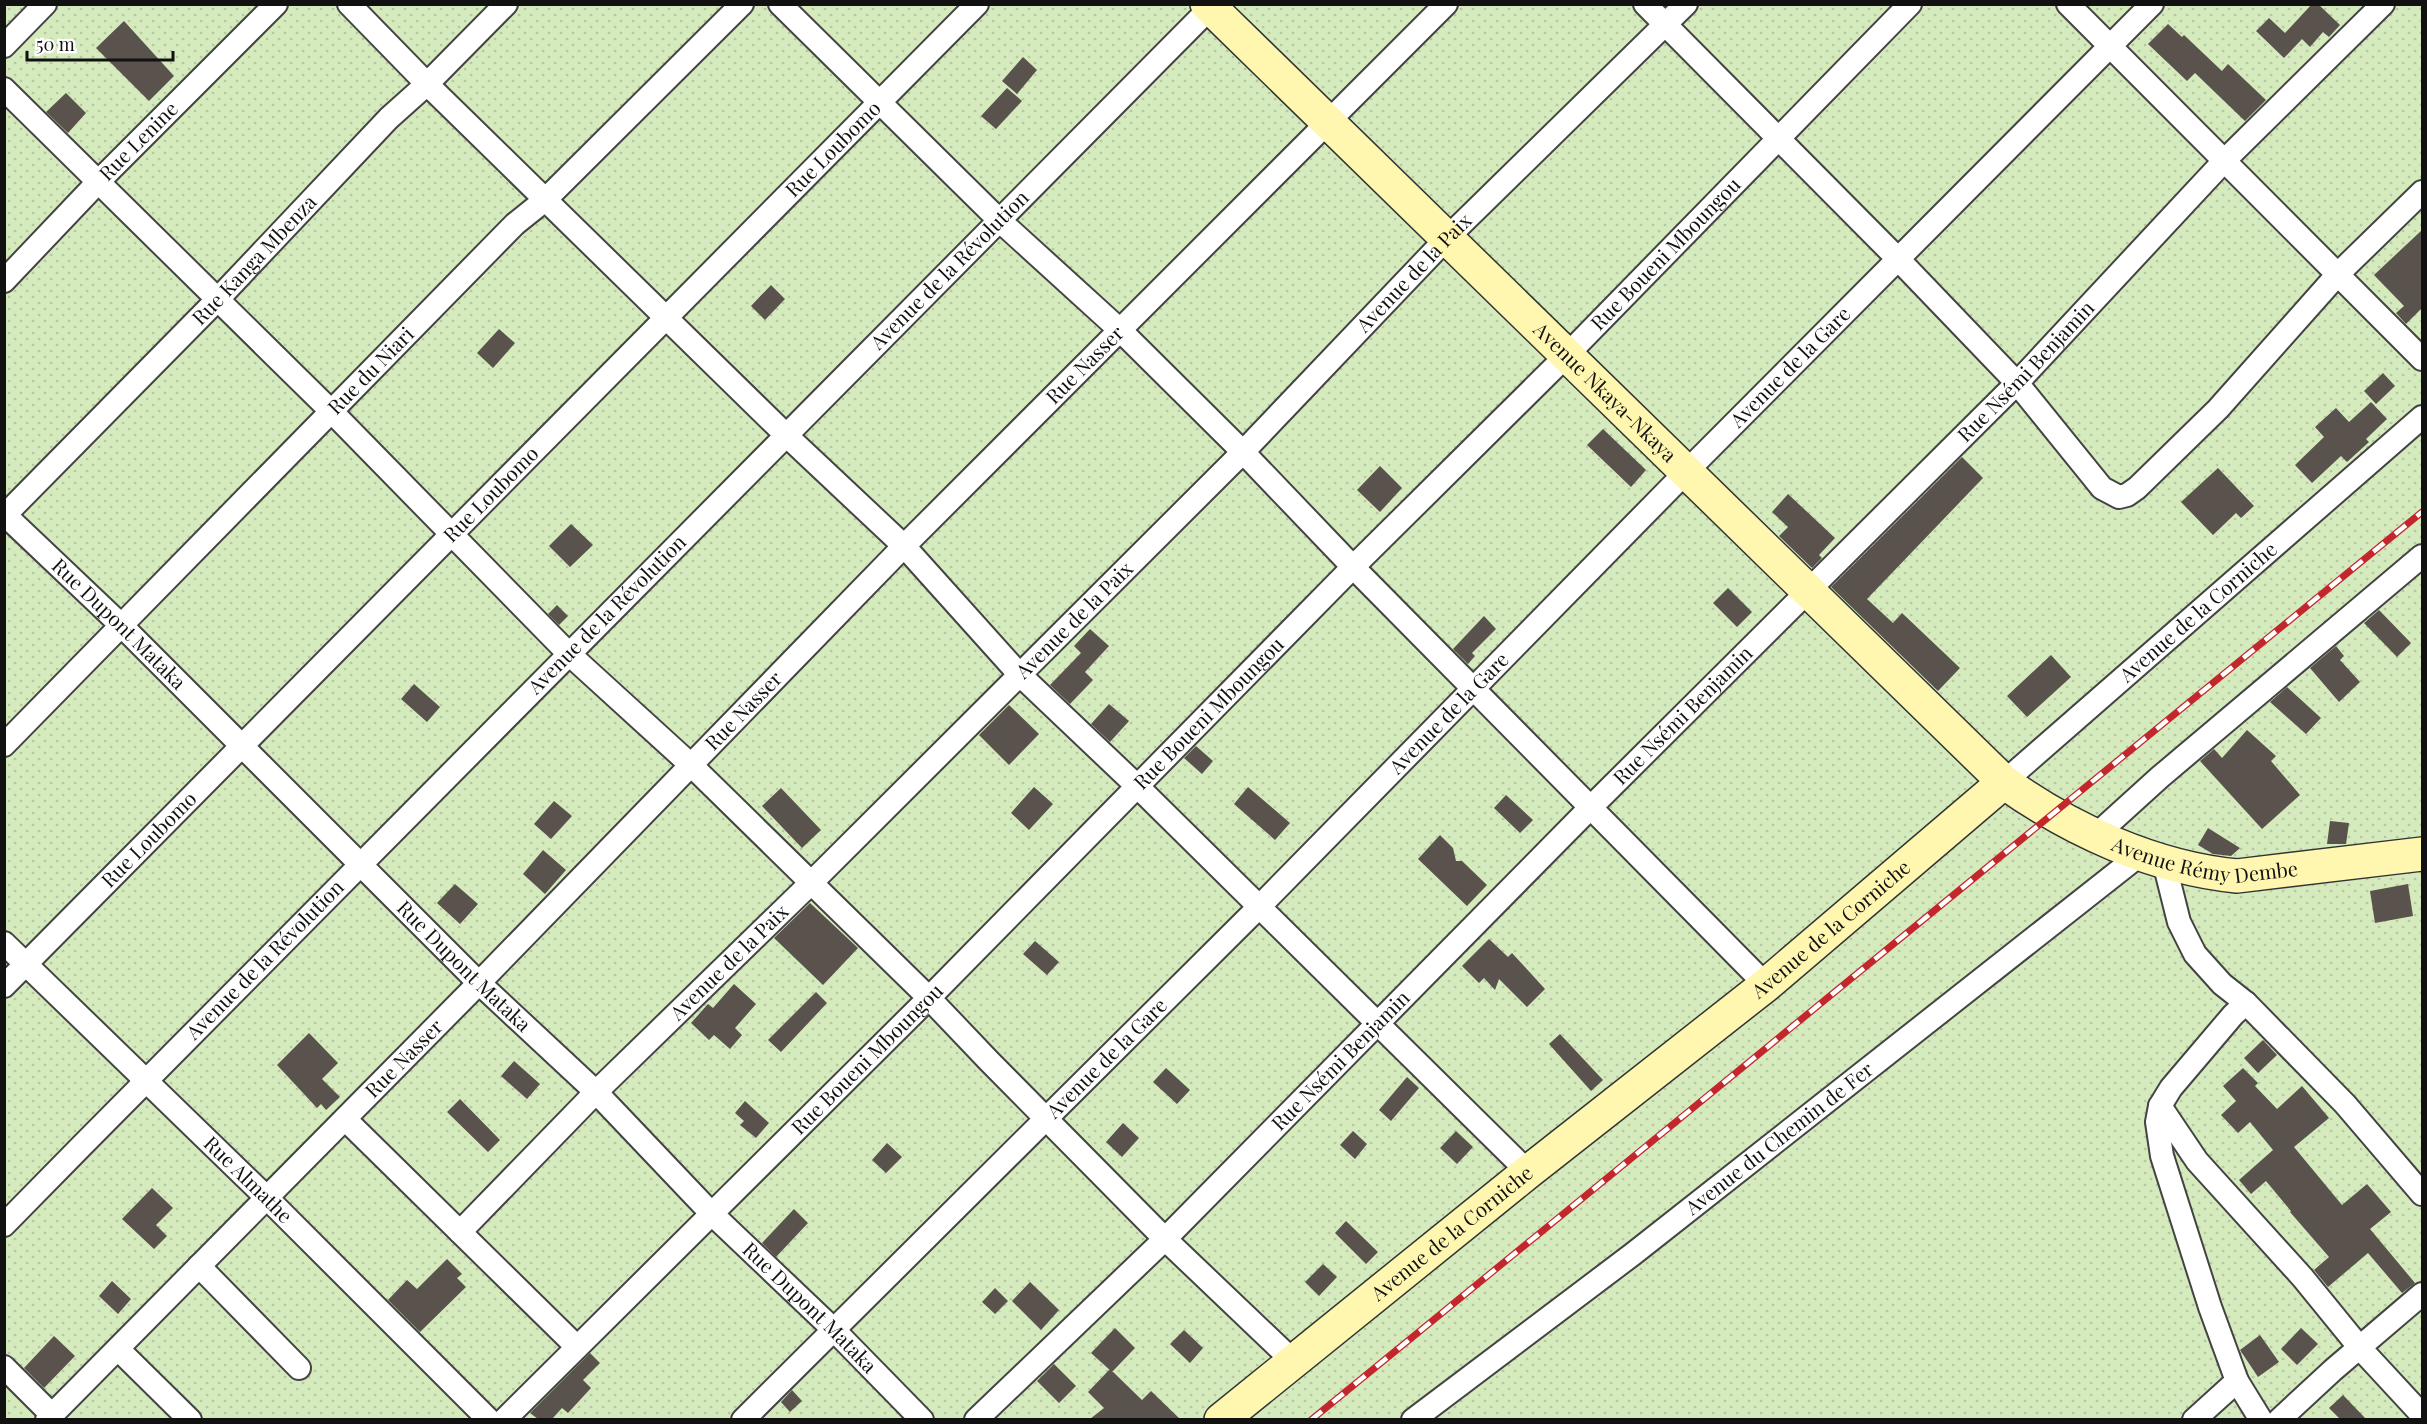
<svg xmlns="http://www.w3.org/2000/svg" width="2427" height="1424" font-family="'Playfair Display',serif">
	<defs>
		<pattern id="grass-dots" width="8" height="8" patternUnits="userSpaceOnUse" patternTransform="scale(1.5)"><rect width="8" height="8" fill="#d5ebbd"/><path d="M2 2h.1M6 6h.1" fill="none" stroke="#b6c8a1" stroke-width="1.8" stroke-linecap="round"/></pattern>
	</defs>
	<rect width="100%" height="100%" fill="#fffdf5"/>
	<!-- grass -->
	<path fill="url(#grass-dots)" d="M5,5H2422V1419H5Z"/>
	<!-- building -->
	<path fill="#5a524d" d="M2312,4H2318L2340,25L2329,37L2323,32L2310,47L2302,39L2284,58L2256,31L2269,18L2285,33Z
		M124,21L174,76L149,101L96,48Z
		M2168,24L2182,37L2184,35L2222,71L2228,64L2266,100L2245,121L2195,73L2187,81L2148,44Z
		M1023,57L1037,70L1017,94L1002,81Z
		M1007,88L1022,101L996,129L981,116Z
		M66,93L86,113L68,133L46,112Z
		M2422,230V308L2406,324L2396,313L2404,306L2374,275Z
		M771,285L785,299L765,320L751,306Z
		M499,329L515,343L493,368L477,353Z
		M2383,373L2395,386L2376,404L2364,391Z
		M2371,402L2387,419L2366,439L2369,442L2347,462L2341,456L2312,483L2295,465L2324,437L2315,427L2336,408L2349,422Z
		M1603,429L1646,470L1631,487L1587,445Z
		M1962,457L1983,478L1867,599L1893,623L1902,613L1960,668L1938,691L1831,587Z
		M1380,466L1402,488L1380,512L1357,490Z
		M2218,468L2254,506L2241,518L2236,513L2213,535L2181,502Z
		M1788,494L1835,538L1819,555L1822,558L1812,568L1779,536L1788,527L1772,512Z
		M571,524L593,545L570,567L549,546Z
		M1728,588L1752,612L1737,627L1713,603Z
		M557,605L568,616L559,625L548,614Z
		M2379,610L2411,643L2397,657L2364,623Z
		M1484,616L1496,629L1472,653L1475,656L1468,664L1453,649Z
		M1090,629L1109,646L1085,672L1093,680L1070,704L1050,685L1081,653L1074,646Z
		M2336,646L2344,656L2340,660L2360,682L2339,702L2310,668Z
		M2051,655L2071,677L2027,717L2007,696Z
		M414,684L440,707L427,722L401,699Z
		M2287,687L2321,718L2306,734L2270,702Z
		M1109,704L1129,721L1110,742L1091,724Z
		M1009,705L1039,734L1009,765L979,735Z
		M2247,730L2276,756L2271,761L2300,795L2262,829L2200,761L2214,749L2222,758Z
		M1196,746L1213,761L1202,774L1184,758Z
		M1034,787L1053,804L1029,830L1011,813Z
		M1248,787L1290,823L1275,840L1234,804Z
		M781,788L821,830L802,848L762,806Z
		M1506,795L1533,820L1520,833L1494,808Z
		M554,801L572,816L551,839L534,824Z
		M2330,821L2349,823L2346,844H2327Z
		M2208,828L2240,848L2231,856L2213,854L2198,845Z
		M1440,835L1453,848L1456,861H1462L1487,885L1467,906L1418,859Z
		M543,850L566,870L545,894L523,874Z
		M455,884L478,904L460,924L437,903Z
		M2408,884L2413,916L2375,923L2370,891Z
		M810,903L858,948L823,985L774,938Z
		M1489,939L1508,957L1512,953L1545,989L1527,1007L1499,979L1495,990L1484,978L1479,983L1462,966Z
		M1035,941L1059,962L1047,975L1023,954Z
		M734,984L756,1004L735,1028L742,1035L730,1049L714,1035L709,1040L691,1023L708,1004L713,1008Z
		M816,992L827,1003L781,1052L768,1040Z
		M309,1033L338,1063L322,1079L340,1097L326,1110L321,1104L317,1108L277,1065Z
		M1560,1034L1603,1080L1591,1091L1549,1044Z
		M2263,1040L2277,1055L2258,1073L2244,1058Z
		M514,1061L540,1084L527,1099L501,1076Z
		M1166,1068L1190,1090L1177,1104L1153,1082Z
		M2243,1068L2258,1083L2255,1086L2277,1109L2302,1086L2329,1118L2294,1147L2342,1205L2367,1184L2391,1212L2370,1229L2415,1283L2402,1293L2368,1253L2328,1287L2314,1270L2329,1257L2290,1212L2291,1211L2266,1181L2251,1194L2239,1180L2273,1150L2250,1122L2238,1133L2221,1115L2236,1101L2223,1086Z
		M1407,1077L1419,1088L1391,1121L1379,1110Z
		M460,1099L500,1140L488,1152L447,1112Z
		M745,1101L769,1123L756,1138L740,1125L744,1121L735,1113Z
		M1123,1123L1139,1138L1122,1157L1106,1142Z
		M1353,1131L1367,1144L1355,1159L1340,1145Z
		M1456,1131L1473,1147L1457,1164L1440,1148Z
		M887,1143L902,1157L886,1173L872,1160Z
		M152,1188L173,1208L156,1225L167,1236L154,1249L122,1219Z
		M794,1209L808,1223L776,1257L762,1243Z
		M1346,1221L1378,1252L1366,1264L1335,1233Z
		M447,1259L462,1274L457,1278L466,1287L420,1332L388,1300L407,1280L417,1289Z
		M1323,1264L1337,1277L1319,1296L1305,1282Z
		M112,1281L131,1299L118,1314L99,1296Z
		M1030,1282L1059,1310L1041,1330L1012,1301Z
		M995,1288L1008,1301L995,1314L982,1302Z
		M1115,1328L1135,1348L1112,1372L1091,1353Z
		M2301,1328L2318,1344L2297,1365L2281,1349Z
		M1184,1330L1203,1348L1190,1363L1170,1344Z
		M2260,1335L2279,1362L2258,1377L2240,1350Z
		M54,1336L75,1356L44,1388L24,1368Z
		M590,1353L600,1363L583,1380L591,1388L568,1413L562,1408L552,1419H538L530,1413Z
		M1054,1364L1076,1386L1059,1403L1037,1381Z
		M1110,1369L1142,1400L1151,1391L1180,1419H1090L1104,1408L1088,1392Z
		M792,1390L802,1401L790,1412L781,1402Z
		M2343,1395L2366,1419H2340L2329,1408Z"/>
	<g fill="none" stroke-linecap="round" stroke-linejoin="round">
		<!-- street casing -->
		<g stroke="#444" stroke-width="26">
			<g id="street">
				<path d="M349,4L427,84L787,436L904,546L1019,674L1137,786L1528,1172"/>
				<path d="M780,4L999,220L1121,331L1243,452L1353,567L1766,985"/>
				<path d="M1645,4L1899,260L2017,383L2102,488L2119,497L2127,495L2137,488L2218,409L2338,274L2422,192"/>
				<path d="M2068,4L2422,359"/>
				<path d="M4,46L45,4"/>
				<path d="M4,89L332,412L568,653L692,766L929,998L989,1061L1165,1239L1292,1360"/>
				<path id="s1" d="M4,281L99,181L276,4"/>
				<path id="s2" d="M4,514L122,626L479,983L596,1092L711,1213L833,1329L922,1420"/>
				<path id="s3" d="M4,516L217,300L389,118L427,84L506,4"/>
				<path id="s4" d="M4,745L515,224L545,200L742,4"/>
				<path id="s5" d="M2004,782L2422,417"/>
				<path d="M2095,836L2160,777L2422,556"/>
				<path d="M2164,862L2179,922L2195,954L2222,984L2246,1003L2345,1104L2422,1194"/>
				<path id="s6" d="M4,943L266,1197L489,1420"/>
				<path id="s7" d="M4,986L977,4"/>
				<path d="M2246,1003L2233,1015L2171,1088L2160,1106L2157,1122L2162,1156L2210,1307L2237,1381L2261,1420"/>
				<path d="M2160,1106L2197,1161L2303,1278L2360,1348L2422,1415"/>
				<path d="M345,1119L577,1347"/>
				<path id="s8" d="M4,1225C405,816 810,411 1214,4"/>
				<path id="s9" d="M460,1232L596,1092L811,883L1243,452L1447,238L1686,4"/>
				<path d="M199,1266L299,1368"/>
				<path d="M118,1349L190,1420"/>
				<path d="M4,1367L52,1415"/>
				<path id="s10" d="M47,1420L479,983L904,546L1446,4"/>
				<path id="s11" d="M504,1420L929,998L1353,567L1567,355L1910,4"/>
				<path id="s12" d="M743,1420L1259,907L1687,471L2152,4"/>
				<path id="s13" d="M976,1420L1165,1239L1590,808L2017,383L2224,161L2383,4"/>
				<path id="s14" d="M1413,1420L1633,1254L2142,853"/>
				<path d="M2194,1420L2237,1381"/>
				<path d="M2279,1420L2333,1370L2422,1294"/>
			</g>
		</g>
		<!-- secondary casing -->
		<g stroke="#333" stroke-width="36">
			<g id="secondary">
				<path id="s15" d="M1207,4L2004,782C2071,830 2154,868 2237,876L2422,854"/>
				<path id="s16" d="M1221,1420L1528,1172L1766,985L2004,782"/>
			</g>
		</g>
		<!-- street -->
		<use href="#street" stroke="#fff" stroke-width="22"/>
		<!-- secondary -->
		<use href="#secondary" stroke="#fff6b0" stroke-width="33"/>
		<!-- rail casing -->
		<g stroke="#c4262e" stroke-width="7">
			<path id="rail" d="M1311,1420L2422,512"/>
		</g>
		<!-- rail -->
		<use href="#rail" stroke="#fff" stroke-width="4.5" stroke-dasharray="14" stroke-linecap="butt"/>
	</g>
	<g text-anchor="middle" stroke-width="6" stroke-linejoin="round" paint-order="stroke">
		<!-- street labels -->
		<g font-size="20" fill="#111" stroke="#fff">
			<text dy="7" stroke="none"><textPath href="#s1" startOffset="194">Rue Lenine</textPath></text>
			<text dy="7" stroke="none"><textPath href="#s7" startOffset="1178">Rue Loubomo</textPath></text>
			<text dy="7" stroke="none"><textPath href="#s11" startOffset="1646">Rue Boueni Mboungou</textPath></text>
			<text dy="7" stroke="none"><textPath href="#s3" startOffset="358">Rue Kanga Mbenza</textPath></text>
			<text dy="7" stroke="none"><textPath href="#s8" startOffset="1344">Avenue de la Révolution</textPath></text>
			<text dy="7" stroke="none"><textPath href="#s9" startOffset="1353">Avenue de la Paix</textPath></text>
			<text dy="7" stroke="none"><textPath href="#s10" startOffset="1480">Rue Nasser</textPath></text>
			<text dy="7" stroke="none"><textPath href="#s12" startOffset="1485">Avenue de la Gare</textPath></text>
			<text dy="7" stroke="none"><textPath href="#s13" startOffset="1484">Rue Nsémi Benjamin</textPath></text>
			<text dy="7" stroke="none"><textPath href="#s4" startOffset="524">Rue du Niari</textPath></text>
			<text dy="7" stroke="none"><textPath href="#s15" startOffset="556">Avenue Nkaya-Nkaya</textPath></text>
			<text dy="7" stroke="none"><textPath href="#s7" startOffset="692">Rue Loubomo</textPath></text>
			<text dy="7" stroke="none"><textPath href="#s5" startOffset="258">Avenue de la Corniche</textPath></text>
			<text dy="7" stroke="none"><textPath href="#s8" startOffset="858">Avenue de la Révolution</textPath></text>
			<text dy="7" stroke="none"><textPath href="#s9" startOffset="867">Avenue de la Paix</textPath></text>
			<text dy="7" stroke="none"><textPath href="#s2" startOffset="159">Rue Dupont Mataka</textPath></text>
			<text dy="7" stroke="none"><textPath href="#s10" startOffset="994">Rue Nasser</textPath></text>
			<text dy="7" stroke="none"><textPath href="#s11" startOffset="998">Rue Boueni Mboungou</textPath></text>
			<text dy="7" stroke="none"><textPath href="#s12" startOffset="999">Avenue de la Gare</textPath></text>
			<text dy="7" stroke="none"><textPath href="#s13" startOffset="998">Rue Nsémi Benjamin</textPath></text>
			<text dy="7" stroke="none"><textPath href="#s7" startOffset="206">Rue Loubomo</textPath></text>
			<text dy="7" stroke="none"><textPath href="#s15" startOffset="1334">Avenue Rémy Dembe</textPath></text>
			<text dy="7" stroke="none"><textPath href="#s16" startOffset="783">Avenue de la Corniche</textPath></text>
			<text dy="7" stroke="none"><textPath href="#s8" startOffset="372">Avenue de la Révolution</textPath></text>
			<text dy="7" stroke="none"><textPath href="#s9" startOffset="381">Avenue de la Paix</textPath></text>
			<text dy="7" stroke="none"><textPath href="#s2" startOffset="645">Rue Dupont Mataka</textPath></text>
			<text dy="7" stroke="none"><textPath href="#s10" startOffset="508">Rue Nasser</textPath></text>
			<text dy="7" stroke="none"><textPath href="#s12" startOffset="513">Avenue de la Gare</textPath></text>
			<text dy="7" stroke="none"><textPath href="#s11" startOffset="512">Rue Boueni Mboungou</textPath></text>
			<text dy="7" stroke="none"><textPath href="#s13" startOffset="512">Rue Nsémi Benjamin</textPath></text>
			<text dy="7" stroke="none"><textPath href="#s14" startOffset="462">Avenue du Chemin de Fer</textPath></text>
			<text dy="7" stroke="none"><textPath href="#s6" startOffset="340">Rue Almathe</textPath></text>
			<text dy="7" stroke="none"><textPath href="#s16" startOffset="297">Avenue de la Corniche</textPath></text>
			<text dy="7" stroke="none"><textPath href="#s2" startOffset="1131">Rue Dupont Mataka</textPath></text>
		</g>
	</g>
	<!-- border -->
	<rect width="2427" height="1424" fill="none" stroke="#111111" stroke-width="12"/>
	<!-- scale -->
	<path d="M27 51v9h146v-9" fill="none" stroke="#111111" stroke-width="3"/>
	<text x="36" y="51" font-size="18" fill="#111111" stroke="#ffffff" stroke-width="4.5" paint-order="stroke">50 m</text>
</svg>
